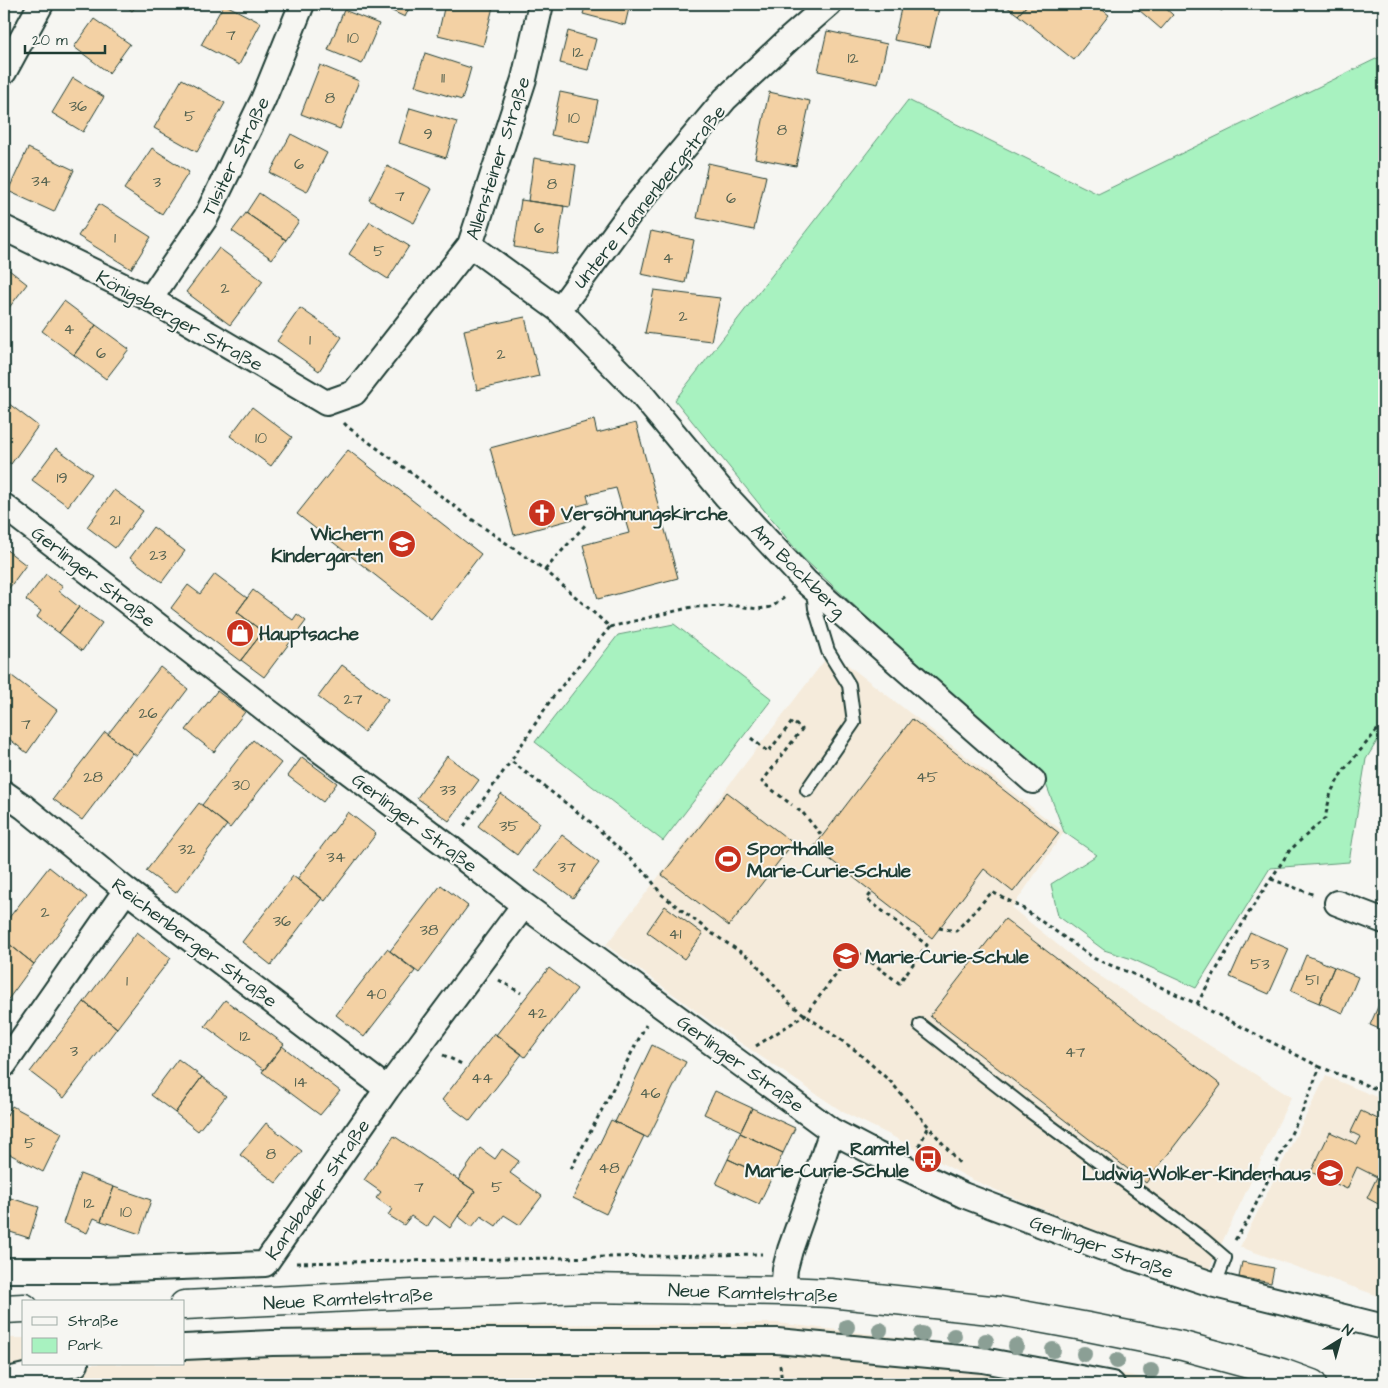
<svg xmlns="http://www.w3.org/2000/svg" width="1388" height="1388" font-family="'Architects Daughter',sans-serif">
	<rect width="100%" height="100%" fill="#f6f6f2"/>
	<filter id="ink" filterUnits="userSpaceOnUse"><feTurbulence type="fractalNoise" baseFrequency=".02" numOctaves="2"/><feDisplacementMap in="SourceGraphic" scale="10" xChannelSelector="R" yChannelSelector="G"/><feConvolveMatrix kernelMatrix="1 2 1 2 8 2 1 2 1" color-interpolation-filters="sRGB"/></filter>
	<g filter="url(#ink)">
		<!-- built -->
		<path fill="#f5ebdb" d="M831,652L1064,832L1012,908L1084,966L1291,1097L1207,1274L1026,1203L971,1179L890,1135L843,1112L729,1035L606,945Z
			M1326,1076L1384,1100V1298L1240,1247Z
			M777,1323L981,1347L1144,1378L1145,1384H4V1338H24V1364H184V1333L360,1326Z"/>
		<!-- green -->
		<path fill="#a8f2c0" stroke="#64987a" d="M1384,55V730L1366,759L1349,862L1270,868L1196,988L1132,959L1104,950L1058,916L1051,884L1097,855L1064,832L1046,784L802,557L675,400L908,100L1098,194Z
			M674,624L772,699L663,841L535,742L618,635Z"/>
		<!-- building -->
		<path fill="#f3d1a4" stroke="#1f3d34" d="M124,4H139L132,11Z
			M224,4L261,23L239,65L201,45Z
			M377,4H411L405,17Z
			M445,4H481L493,7L483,46L438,35Z
			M586,4H630L625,25L583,14Z
			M902,4H940L930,47L894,40Z
			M1003,4H1028L1018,15Z
			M1028,4H1095L1109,15L1074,60L1018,15Z
			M1132,4H1163L1162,5L1173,15L1161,29Z
			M1217,4H1232L1221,11Z
			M344,10L379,24L362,64L328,50Z
			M94,19L130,44L109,73L74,47Z
			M568,31L596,39L588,70L560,63Z
			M827,31L887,44L878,84L818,71Z
			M425,53L471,68L462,100L415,86Z
			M320,65L359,81L340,129L301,114Z
			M73,78L104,97L83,132L52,113Z
			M182,79L225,103L197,152L154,128Z
			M560,92L598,100L589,143L551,135Z
			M769,92L810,101L796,166L755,158Z
			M410,108L457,122L446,158L399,143Z
			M291,134L327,153L307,192L270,173Z
			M28,148L74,170L54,212L8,191Z
			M152,148L189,172L162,214L124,189Z
			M534,158L576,165L570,207L528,201Z
			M708,163L766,176L754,230L697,218Z
			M387,166L432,189L414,223L369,200Z
			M259,193L299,221L286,240L246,213Z
			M521,200L564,206L557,254L514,247Z
			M99,204L151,237L131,269L78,236Z
			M246,213L286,240L272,259L232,231Z
			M370,222L409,246L388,279L349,254Z
			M651,231L694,240L685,283L641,274Z
			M219,248L263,281L230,325L186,292Z
			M4,266L27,284L5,313L4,312Z
			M654,290L720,298L711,341L645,333Z
			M64,301L96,325L74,355L42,331Z
			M300,308L342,337L319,371L277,341Z
			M525,317L539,376L477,390L464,330Z
			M96,325L129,349L106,379L74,355Z
			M4,400L38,426L11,464L4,459Z
			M252,407L292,437L271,466L230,436Z
			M594,420L597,433L636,423L678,578L598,599L583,545L629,533L616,488L587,495L589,503L574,507L577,518L514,535L490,448Z
			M56,448L92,474L68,506L32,480Z
			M348,450L481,554L431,619L297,514Z
			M114,490L143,511L115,548L87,527Z
			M153,527L185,551L162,582L130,558Z
			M4,548L26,565L4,595Z
			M46,574L63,586L59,591L79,607L59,633L37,617L41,611L26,600Z
			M215,574L247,598L237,612L263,632L240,661L171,608L188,585L200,594Z
			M253,590L293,620L297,614L306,621L264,677L241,660L263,632L237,612Z
			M79,607L102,623L82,651L59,633Z
			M342,665L388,699L364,732L318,697Z
			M160,667L188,689L137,756L108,734Z
			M4,670L57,710L27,753L4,735Z
			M217,691L245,712L214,752L186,730Z
			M912,719L1059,833L1013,892L984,869L932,938L814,847Z
			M105,732L133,753L82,820L53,799Z
			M253,740L281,763L230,828L202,805Z
			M447,756L479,780L449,821L417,798Z
			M302,757L337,783L323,802L288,776Z
			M727,792L793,843L729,926L662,875Z
			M501,794L540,823L517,855L478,826Z
			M199,803L227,825L176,893L146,871Z
			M348,812L376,834L325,901L297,879Z
			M562,835L599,863L573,898L535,870Z
			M49,867L87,897L34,964L4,940V924Z
			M293,876L322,898L271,965L242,942Z
			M441,885L468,906L419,973L390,951Z
			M665,906L703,934L684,959L647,932Z
			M1005,919L1221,1085L1146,1183L930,1016Z
			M137,932L171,958L117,1028L84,1002Z
			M1250,932L1289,949L1269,994L1230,977Z
			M4,940L34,964L4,1005Z
			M387,949L415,971L364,1037L336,1015Z
			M1306,955L1334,967L1319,1003L1291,991Z
			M1334,967L1358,977L1343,1013L1319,1003Z
			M549,968L577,989L525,1057L496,1035Z
			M1384,993V1031L1370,1025Z
			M225,1000L284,1044L264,1070L205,1026Z
			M84,1002L117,1028L64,1098L30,1072Z
			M494,1033L522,1054L470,1121L442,1100Z
			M652,1045L686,1062L648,1138L615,1122Z
			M282,1046L340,1091L320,1115L262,1072Z
			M178,1059L202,1077L175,1113L151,1095Z
			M202,1077L226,1096L198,1131L175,1113Z
			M715,1091L752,1108L741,1131L704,1114Z
			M12,1106L62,1133L43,1172L4,1151V1120Z
			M752,1108L795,1128L783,1153L740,1133Z
			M1361,1111L1384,1122V1207L1367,1198L1377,1177L1357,1167L1347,1189L1311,1172L1330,1132L1357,1144L1361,1137L1351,1132Z
			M611,1120L644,1136L606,1214L573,1198Z
			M266,1123L302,1151L276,1183L240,1155Z
			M740,1133L783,1153L771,1179L728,1159Z
			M394,1136L475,1191L450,1228L434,1216L427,1227L411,1216L404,1225L388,1215L392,1209L376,1198L381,1192L364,1180Z
			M480,1148L495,1159L502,1149L519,1161L510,1173L542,1196L520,1225L504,1215L496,1226L481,1216L472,1227L458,1216L475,1191L458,1180Z
			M728,1159L771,1179L759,1204L716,1184Z
			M80,1174L114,1187L101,1221L94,1218L87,1233L63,1223Z
			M114,1187L151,1200L140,1234L101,1221Z
			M4,1196L39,1207L29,1238L4,1230Z
			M1242,1262L1274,1268L1271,1283L1239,1277Z"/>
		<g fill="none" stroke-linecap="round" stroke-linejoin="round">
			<!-- lane casing -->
			<g stroke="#1f3d34" stroke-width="16">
				<path id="lane" d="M807,790L854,722L849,685L828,651L815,608L813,589
					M920,1025L1027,1109L1204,1240L1225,1258L1215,1285"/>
			</g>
			<!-- street casing -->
			<g stroke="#1f3d34" stroke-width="28">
				<path id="street" d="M4,72L41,4
					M4,228L150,299L326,403L354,393L470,245L524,79L541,4
					M470,245L559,310L642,395L726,496L806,582L1033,781
					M150,299L206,217L263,100L302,4
					M559,310L633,209L725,99L789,39L829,4
					M4,506L265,709L449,847L524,905L832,1131L876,1154L963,1195L1100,1247L1215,1285L1384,1327
					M4,793L24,807L126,890L387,1089
					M1337,903L1384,921
					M4,1065L126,890
					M4,1270H100L265,1264L387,1089L524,905
					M783,1291L785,1269L790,1250L832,1131
					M184,1347L272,1343L426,1341H777L983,1360L1112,1384
					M4,1381L76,1364"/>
			</g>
			<!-- secondary casing -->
			<g stroke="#1f3d34" stroke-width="31">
				<path id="secondary" d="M184,1305L413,1294L584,1288L783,1291L830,1293L1000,1311L1088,1327L1183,1346L1282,1373L1312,1384
					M4,1309L24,1308"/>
			</g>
			<!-- path -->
			<path stroke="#1f3d34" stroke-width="3" stroke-dasharray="4 4" stroke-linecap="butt" d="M344,423L349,428L406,469L467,516L545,570L610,627L552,698L511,761L593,824L649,877L661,894L710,932L753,960L788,1002L805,1015L855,1050L891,1082L961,1165
				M545,570L586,524
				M610,627L692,607L738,606L758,609L772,607L785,597
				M751,738L768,752L792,722L802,729L762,782L792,805
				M797,809L803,813
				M803,813L822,836
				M464,826L511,761
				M1271,879L1315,895
				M939,928L956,931L992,892L1021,907L1095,959L1133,974L1197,1004L1320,1067
				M499,980L521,993
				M1197,1004L1248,914L1271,879L1290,850L1325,818L1331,792L1343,771L1384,722
				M756,1046L805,1015L855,950L899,983L927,945L867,899L872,892
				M443,1055L462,1064
				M919,1146L929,1126
				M571,1169L646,1025
				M1235,1240L1247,1222L1302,1112L1320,1067L1384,1092
				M296,1263L762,1254
				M780,1365L782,1384"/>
			<!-- lane -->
			<use href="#lane" stroke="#f6f6f2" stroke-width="12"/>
			<!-- street -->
			<use href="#street" stroke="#f6f6f2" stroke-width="24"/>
			<!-- secondary -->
			<use href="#secondary" stroke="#f6f6f2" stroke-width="28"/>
		</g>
		<!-- trees -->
		<g fill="#8b9f95">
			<circle cx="847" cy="1327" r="8"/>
			<circle cx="880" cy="1330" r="8"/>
			<circle cx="922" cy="1334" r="8"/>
			<circle cx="954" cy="1336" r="8"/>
			<circle cx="986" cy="1341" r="8"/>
			<circle cx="1016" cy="1346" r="8"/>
			<circle cx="1053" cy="1350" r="8"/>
			<circle cx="1084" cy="1354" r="8"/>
			<circle cx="1117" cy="1361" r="8"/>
			<circle cx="1151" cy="1371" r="8"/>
		</g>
	</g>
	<!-- icons -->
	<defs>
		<g id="church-disc" transform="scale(1.4375)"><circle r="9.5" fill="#c8321e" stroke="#f6f6f2"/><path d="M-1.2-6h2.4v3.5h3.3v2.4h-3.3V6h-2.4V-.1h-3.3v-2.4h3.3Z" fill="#fff"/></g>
		<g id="school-disc" transform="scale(1.4375)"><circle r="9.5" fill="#c8321e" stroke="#f6f6f2"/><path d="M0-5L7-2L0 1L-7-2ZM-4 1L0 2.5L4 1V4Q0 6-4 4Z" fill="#fff"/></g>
		<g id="shop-disc" transform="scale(1.4375)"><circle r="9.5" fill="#c8321e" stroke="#f6f6f2"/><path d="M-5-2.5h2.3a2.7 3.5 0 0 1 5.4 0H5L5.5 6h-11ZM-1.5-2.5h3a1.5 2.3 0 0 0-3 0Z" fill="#fff"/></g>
		<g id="stadium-disc" transform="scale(1.4375)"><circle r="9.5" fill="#c8321e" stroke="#f6f6f2"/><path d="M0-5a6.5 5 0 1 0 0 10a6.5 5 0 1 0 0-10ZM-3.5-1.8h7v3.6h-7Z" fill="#fff"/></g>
		<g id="bus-disc" transform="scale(1.4375)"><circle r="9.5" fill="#c8321e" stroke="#f6f6f2"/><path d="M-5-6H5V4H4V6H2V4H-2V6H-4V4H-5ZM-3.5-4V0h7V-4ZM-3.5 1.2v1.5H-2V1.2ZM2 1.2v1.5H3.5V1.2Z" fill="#fff"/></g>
	</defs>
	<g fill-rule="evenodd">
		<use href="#church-disc" x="542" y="513"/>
		<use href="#school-disc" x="402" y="544"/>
		<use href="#shop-disc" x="240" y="633"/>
		<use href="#stadium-disc" x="728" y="859"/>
		<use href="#school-disc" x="846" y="956"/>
		<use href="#bus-disc" x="928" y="1159"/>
		<use href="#school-disc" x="1330" y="1173"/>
	</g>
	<g text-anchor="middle" stroke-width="4" stroke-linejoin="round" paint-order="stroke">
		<!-- number labels -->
		<g font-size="16" fill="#546250">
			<text x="231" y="40">7</text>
			<text x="353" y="43">10</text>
			<text x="578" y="57">12</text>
			<text x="853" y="63">12</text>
			<text x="443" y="83">11</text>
			<text x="330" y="103">8</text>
			<text x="78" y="111">36</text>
			<text x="190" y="121">5</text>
			<text x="574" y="123">10</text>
			<text x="782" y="135">8</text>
			<text x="428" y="139">9</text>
			<text x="299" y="169">6</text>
			<text x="41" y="186">34</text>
			<text x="157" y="187">3</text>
			<text x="552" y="189">8</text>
			<text x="400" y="201">7</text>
			<text x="731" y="203">6</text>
			<text x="539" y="233">6</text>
			<text x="115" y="243">1</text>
			<text x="379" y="256">5</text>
			<text x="668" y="263">4</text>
			<text x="225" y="293">2</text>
			<text x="683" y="321">2</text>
			<text x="69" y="334">4</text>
			<text x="310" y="345">1</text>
			<text x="101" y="358">6</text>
			<text x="501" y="359">2</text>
			<text x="261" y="443">10</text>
			<text x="62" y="483">19</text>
			<text x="115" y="525">21</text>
			<text x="158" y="560">23</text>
			<text x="353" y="704">27</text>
			<text x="148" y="718">26</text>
			<text x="26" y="729">7</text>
			<text x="93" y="782">28</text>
			<text x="927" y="782">45</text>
			<text x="241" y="790">30</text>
			<text x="448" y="795">33</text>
			<text x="509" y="831">35</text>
			<text x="187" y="854">32</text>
			<text x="336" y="862">34</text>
			<text x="567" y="872">37</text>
			<text x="45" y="917">2</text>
			<text x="282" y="926">36</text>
			<text x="429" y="935">38</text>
			<text x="675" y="939">41</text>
			<text x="1260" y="969">53</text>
			<text x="1312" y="985">51</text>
			<text x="127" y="986">1</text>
			<text x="376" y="999">40</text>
			<text x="537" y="1018">42</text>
			<text x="245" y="1041">12</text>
			<text x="74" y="1056">3</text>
			<text x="1075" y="1057">47</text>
			<text x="482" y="1083">44</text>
			<text x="301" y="1087">14</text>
			<text x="650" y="1098">46</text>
			<text x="30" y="1148">5</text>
			<text x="271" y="1159">8</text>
			<text x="609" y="1173">48</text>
			<text x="419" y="1192">7</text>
			<text x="497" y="1192">5</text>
			<text x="89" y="1208">12</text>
			<text x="126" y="1217">10</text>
		</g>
		<!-- street labels -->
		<g font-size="19" fill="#1f3d34" stroke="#f6f6f2">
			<text transform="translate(235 156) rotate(-64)" y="7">Tilsiter Straße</text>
			<text transform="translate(497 158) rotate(-72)" y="7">Allensteiner Straße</text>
			<text transform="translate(649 196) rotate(-51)" y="7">Untere Tannenbergstraße</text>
			<text transform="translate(180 320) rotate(29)" y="7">Königsberger Straße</text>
			<text transform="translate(799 570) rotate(45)" y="7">Am Bockberg</text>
			<text transform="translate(94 576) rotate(38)" y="7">Gerlinger Straße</text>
			<text transform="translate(415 822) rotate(37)" y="7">Gerlinger Straße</text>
			<text transform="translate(195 942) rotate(37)" y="7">Reichenberger Straße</text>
			<text transform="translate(741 1063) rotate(36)" y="7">Gerlinger Straße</text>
			<text transform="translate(317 1189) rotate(-55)" y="7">Karlsbader Straße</text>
			<text transform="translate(1102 1246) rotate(20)" y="7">Gerlinger Straße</text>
			<text transform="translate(753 1292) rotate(2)" y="7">Neue Ramtelstraße</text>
			<text transform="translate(348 1298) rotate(-3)" y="7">Neue Ramtelstraße</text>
		</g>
		<!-- poi labels -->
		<g font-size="19" font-weight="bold" fill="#1f3d34" stroke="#f6f6f2" text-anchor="start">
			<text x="561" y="520">Versöhnungskirche</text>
			<text x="383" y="540" text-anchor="end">Wichern<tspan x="383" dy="22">Kindergarten</tspan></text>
			<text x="259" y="640">Hauptsache</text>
			<text x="747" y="855">Sporthalle<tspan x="747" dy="22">Marie-Curie-Schule</tspan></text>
			<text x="865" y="963">Marie-Curie-Schule</text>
			<text x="909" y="1155" text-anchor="end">Ramtel<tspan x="909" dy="22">Marie-Curie-Schule</tspan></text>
			<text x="1311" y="1180" text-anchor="end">Ludwig-Wolker-Kinderhaus</text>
		</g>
	</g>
	<!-- margin -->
	<rect width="1388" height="1388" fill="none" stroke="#f6f6f2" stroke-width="20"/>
	<rect x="10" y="10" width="1368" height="1368" fill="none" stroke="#1f3d34" stroke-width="2" filter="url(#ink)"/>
	<!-- legend -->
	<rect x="22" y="1300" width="162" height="65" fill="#f6f6f2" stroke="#a0aca6"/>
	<rect x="32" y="1317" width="25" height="8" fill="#f6f6f2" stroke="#a0aca6"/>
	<text x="68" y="1326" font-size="15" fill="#1f3d34">Straße</text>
	<rect x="32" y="1338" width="25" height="15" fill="#a8f2c0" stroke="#a0aca6"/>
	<text x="68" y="1350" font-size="15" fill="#1f3d34">Park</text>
	<!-- north arrow -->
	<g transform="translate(1340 1340) rotate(37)" stroke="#f6f6f2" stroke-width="4" paint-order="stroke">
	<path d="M0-4L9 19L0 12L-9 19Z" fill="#1f3d34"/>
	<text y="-8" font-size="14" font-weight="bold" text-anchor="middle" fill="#1f3d34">N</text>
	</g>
	<!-- scale -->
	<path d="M25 45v8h80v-8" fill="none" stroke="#1f3d34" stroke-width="2.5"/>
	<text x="32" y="45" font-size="15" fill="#1f3d34" stroke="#f6f6f2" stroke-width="4" paint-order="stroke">20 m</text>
</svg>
